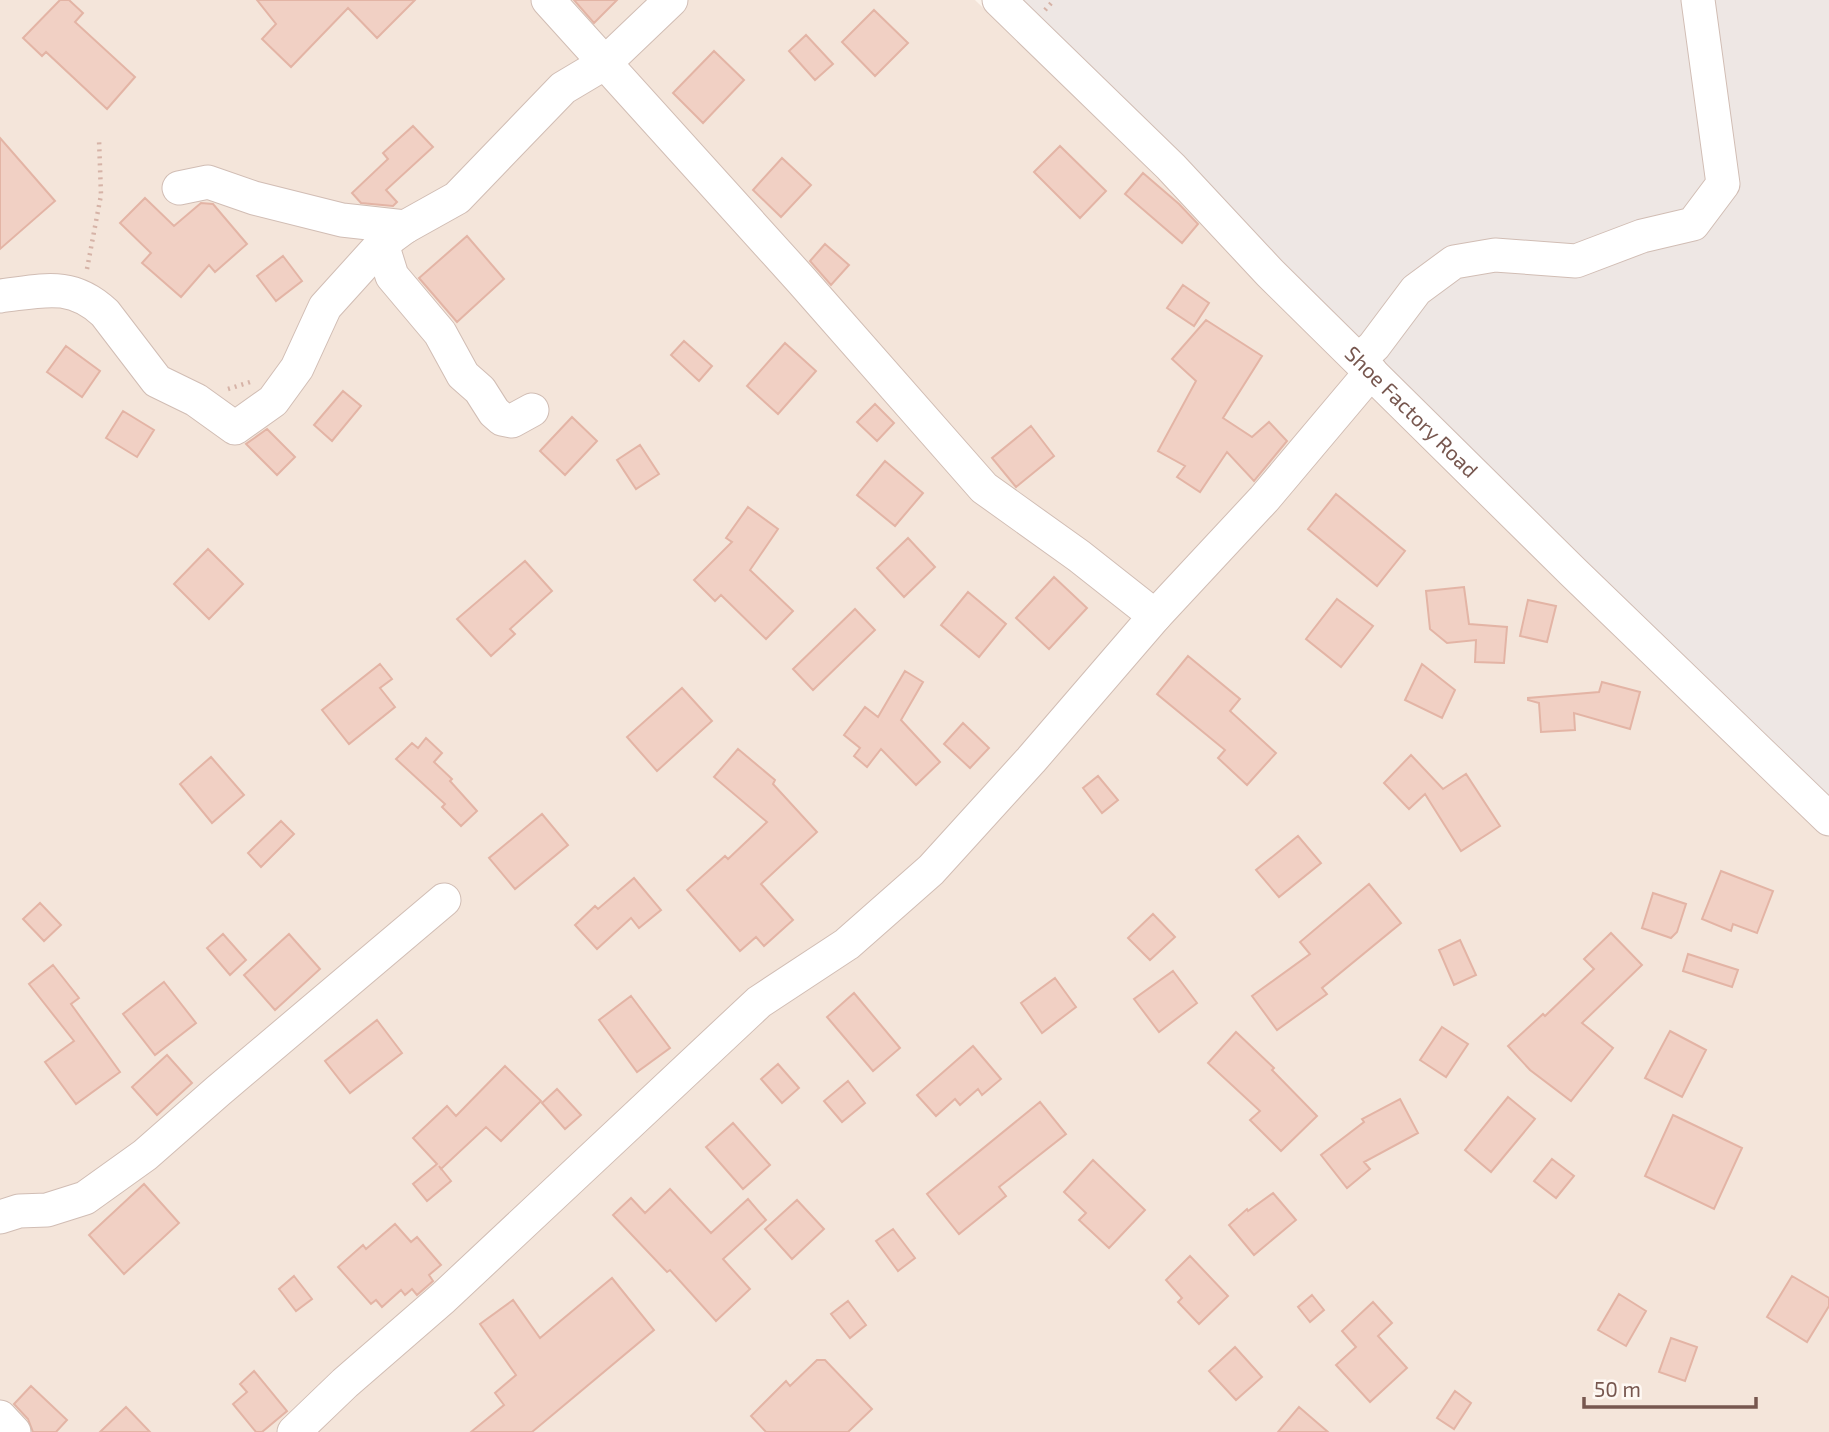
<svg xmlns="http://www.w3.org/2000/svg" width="1829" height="1432" font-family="'Exo 2',sans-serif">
	<rect width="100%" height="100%" fill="#fcf4ec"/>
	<!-- residential -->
	<path fill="#f4e5da" d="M0,0H975L1829,835V1432H0Z"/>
	<!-- industrial -->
	<path fill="#eee7e4" d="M1001,0H1829V811Z"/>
	<!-- building -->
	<path fill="#f1d0c4" stroke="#e3b4a5" stroke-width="2" d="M60,0H69L83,13L75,22L135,77L107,109L46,52L42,56L23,38Z
		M257,0H415L377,38L348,8L291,67L262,39L276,24Z
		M574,0H617L594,23Z
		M874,10L908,43L875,76L842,42Z
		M806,35L833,64L815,80L789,51Z
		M714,51L744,80L703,123L673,93Z
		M413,126L433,147L386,190L397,202L393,206L361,203L352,193L388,159L383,153Z
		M0,138L55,201L0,249Z
		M1060,146L1106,191L1080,218L1034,172Z
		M782,158L811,185L781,217L753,190Z
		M1143,173L1179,204L1198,224L1182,243L1125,194Z
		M145,198L174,226L201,203L213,204L247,244L215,272L209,265L181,297L142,263L151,253L120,223Z
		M467,236L504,279L457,322L419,278Z
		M825,244L849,265L831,285L810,261Z
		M283,256L302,281L276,301L257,276Z
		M1183,285L1209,303L1194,326L1167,308Z
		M1206,320L1262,356L1223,418L1252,437L1269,422L1287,441L1254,481L1227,452L1200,492L1177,477L1185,466L1158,451L1196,381L1172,359Z
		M684,341L712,366L699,381L671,355Z
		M785,343L816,371L778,414L747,386Z
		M66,346L100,371L82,397L47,372Z
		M343,391L361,406L332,441L314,425Z
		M875,404L894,423L877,441L857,422Z
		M123,411L154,430L137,457L106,438Z
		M572,417L597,441L565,475L540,451Z
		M1031,426L1054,456L1016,487L992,458Z
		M267,429L295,457L277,475L246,444Z
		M640,445L659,474L636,489L617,460Z
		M885,461L923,493L895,526L857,495Z
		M1336,494L1405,551L1377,586L1308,529Z
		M748,507L778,529L750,570L793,611L766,639L721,595L715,601L694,580L732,542L726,538Z
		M908,538L935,567L904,597L877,568Z
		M208,549L243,584L209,619L174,584Z
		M525,561L552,591L510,629L515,634L491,656L457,619Z
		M1054,577L1087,608L1049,649L1016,618Z
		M1464,587L1469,624L1507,627L1504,663L1475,662L1476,640L1447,643L1430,629L1426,591Z
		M968,592L1006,624L979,657L941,625Z
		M1337,599L1373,626L1341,667L1306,639Z
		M1528,600L1556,606L1547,642L1520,636Z
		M855,609L875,630L813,690L793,669Z
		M1188,656L1240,699L1230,711L1276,753L1247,785L1218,758L1225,750L1157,694Z
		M380,664L392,679L380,688L395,707L349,744L322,710Z
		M1422,664L1455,690L1442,718L1405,700Z
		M905,671L923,682L901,720L940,762L916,785L881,749L867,767L854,756L860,748L844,735L865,707L878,717Z
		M1602,682L1640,692L1630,729L1574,713L1575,730L1541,732L1539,703L1528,700V698L1599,692Z
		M682,688L712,721L657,771L627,737Z
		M963,723L989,748L970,768L944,744Z
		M426,738L442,753L434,762L452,779L450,781L477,811L461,826L442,807L445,804L396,759L412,743L418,748Z
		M738,749L775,780L773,784L817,832L761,884L793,920L764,946L756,937L740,951L687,890L725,856L728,859L767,822L714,777Z
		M1411,755L1443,789L1466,774L1500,826L1461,851L1425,794L1409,809L1384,783Z
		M211,757L244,795L212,823L180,784Z
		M1098,776L1118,800L1102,813L1083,788Z
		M542,814L568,845L515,889L489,858Z
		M281,821L294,834L261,867L248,853Z
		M1298,836L1321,863L1279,897L1256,870Z
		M1721,871L1773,891L1757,933L1733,924L1731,931L1702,919Z
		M634,878L661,910L639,928L631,918L597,949L575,925L595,906L598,909Z
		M1369,884L1401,923L1322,988L1327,994L1277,1030L1252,996L1310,954L1300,942Z
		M1653,893L1686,904L1677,932L1671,938L1642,928Z
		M40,903L61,925L44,941L23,919Z
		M1153,914L1175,937L1150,960L1128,938Z
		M1611,933L1642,965L1582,1023L1613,1048L1571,1101L1530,1070L1508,1046L1543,1014L1545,1016L1594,969L1584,959Z
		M223,934L246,960L230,975L207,948Z
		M289,934L320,969L275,1010L244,975Z
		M1460,940L1476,975L1454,985L1439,950Z
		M1688,954L1738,970L1732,987L1683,971Z
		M53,965L79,998L71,1004L120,1072L76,1104L45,1062L74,1041L29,984Z
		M1173,971L1197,1003L1159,1032L1134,999Z
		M1055,978L1076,1007L1042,1033L1021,1003Z
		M164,982L196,1023L155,1055L123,1014Z
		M854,993L900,1048L873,1071L827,1017Z
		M631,996L670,1048L637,1072L599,1020Z
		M377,1020L402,1053L350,1093L325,1061Z
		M1442,1027L1468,1044L1446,1077L1420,1060Z
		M1670,1031L1706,1050L1682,1097L1645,1078Z
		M1236,1032L1274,1068L1272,1070L1317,1116L1281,1151L1250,1120L1260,1111L1208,1063Z
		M973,1046L1001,1079L982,1095L978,1089L960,1105L955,1099L936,1116L917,1095Z
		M167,1055L192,1083L157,1115L132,1087Z
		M778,1064L799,1088L782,1103L761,1079Z
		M505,1066L541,1101L501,1141L486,1127L441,1169L439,1166L451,1181L427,1201L413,1184L437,1164L413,1138L447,1106L456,1116Z
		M848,1081L865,1103L842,1122L824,1101Z
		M557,1089L581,1115L565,1129L542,1103Z
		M1508,1097L1535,1119L1491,1172L1465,1150Z
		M1400,1099L1418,1133L1364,1162L1370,1169L1347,1188L1321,1155L1364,1122L1362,1119Z
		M1040,1102L1066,1134L999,1187L1006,1196L959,1234L927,1194Z
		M1673,1115L1742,1148L1714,1209L1645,1176Z
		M733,1123L770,1165L743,1189L706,1147Z
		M1552,1159L1574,1176L1556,1198L1534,1181Z
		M1093,1160L1145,1210L1109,1248L1079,1220L1086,1213L1064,1192Z
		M144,1184L179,1223L124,1274L89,1235Z
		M670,1189L711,1233L748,1199L766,1220L723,1259L750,1289L716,1321L670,1270L667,1272L613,1215L631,1198L645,1213Z
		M1273,1193L1296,1220L1254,1255L1229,1225L1247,1209L1248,1211Z
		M797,1200L824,1229L792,1259L765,1229Z
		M395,1224L411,1242L417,1237L441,1265L429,1275L433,1281L417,1295L412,1289L405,1295L401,1290L382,1307L376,1300L371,1304L338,1267L363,1245L366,1249Z
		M893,1229L915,1258L898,1271L876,1241Z
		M1190,1256L1228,1296L1199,1324L1178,1302L1182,1298L1166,1280Z
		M294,1276L312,1299L296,1311L279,1289Z
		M1792,1276L1829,1298V1306L1807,1342L1767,1317Z
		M612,1278L654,1330L532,1432H471L504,1405L495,1393L516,1375L480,1324L513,1300L540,1338Z
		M1619,1294L1646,1311L1626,1346L1598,1330Z
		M1312,1295L1324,1310L1310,1322L1298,1307Z
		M848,1301L866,1325L850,1338L831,1314Z
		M1373,1302L1392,1323L1378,1336L1407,1368L1370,1402L1336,1365L1356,1347L1342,1331Z
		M1671,1338L1697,1347L1685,1381L1659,1372Z
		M1235,1347L1262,1377L1236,1400L1209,1371Z
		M817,1360H825L872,1409L848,1432H766L751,1416L786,1381L790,1386Z
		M254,1371L287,1411L262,1432H256L233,1404L247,1392L240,1384Z
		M31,1386L67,1420L56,1432H33L28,1419L14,1404Z
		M1455,1391L1471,1403L1454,1429L1437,1418Z
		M126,1407L150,1432H100Z
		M1299,1407L1328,1432H1278Z"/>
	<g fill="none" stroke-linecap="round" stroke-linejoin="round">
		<!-- minor casing -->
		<g stroke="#d1bdb4" stroke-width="35">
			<g id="minor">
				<path d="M548,0L802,281L984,488L1079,556L1155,616"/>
				<path id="s1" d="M999,0L1171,167L1270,273L1573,572L1829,819"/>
				<path d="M179,188L208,182L254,198L342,220L405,227"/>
				<path d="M382,244L392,276L440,333L463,375L480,390L494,412L502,419L512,421L532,410"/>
				<path d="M0,296C42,291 71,281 105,313L157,381L196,400L235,428L273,401L297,368L325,307L382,244L405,227L457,198L563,88L605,63L671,0"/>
				<path d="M1359,360L1374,346L1416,290L1454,262L1495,255L1576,261L1642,236L1693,224L1723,184L1698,0"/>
				<path d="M0,1217L19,1211L47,1210L85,1198L145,1155L218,1091L444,900"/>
				<path d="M0,1417L14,1432"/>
				<path d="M294,1432L345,1383L443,1298L759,1002L847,944L931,870L1031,760L1155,616L1264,499L1371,372"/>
			</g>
		</g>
		<!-- path -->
		<path stroke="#d6b3a7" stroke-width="4.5" stroke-dasharray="2 5" stroke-linecap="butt" d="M1045,10L1054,0
			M87,269L101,195L99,139
			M228,389L250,382"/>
		<!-- minor -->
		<use href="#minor" stroke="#fff" stroke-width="33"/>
	</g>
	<g text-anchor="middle" stroke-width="5" stroke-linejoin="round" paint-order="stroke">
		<!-- street labels -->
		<g font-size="21" fill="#77574f" stroke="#fef8f3">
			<text dy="7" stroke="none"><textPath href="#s1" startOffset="583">Shoe Factory Road</textPath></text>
		</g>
	</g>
	<!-- scale -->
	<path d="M1584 1397v10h172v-10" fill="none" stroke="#77574f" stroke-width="3.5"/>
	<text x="1594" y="1397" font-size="21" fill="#77574f" stroke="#fef8f3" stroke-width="5" paint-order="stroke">50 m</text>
</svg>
